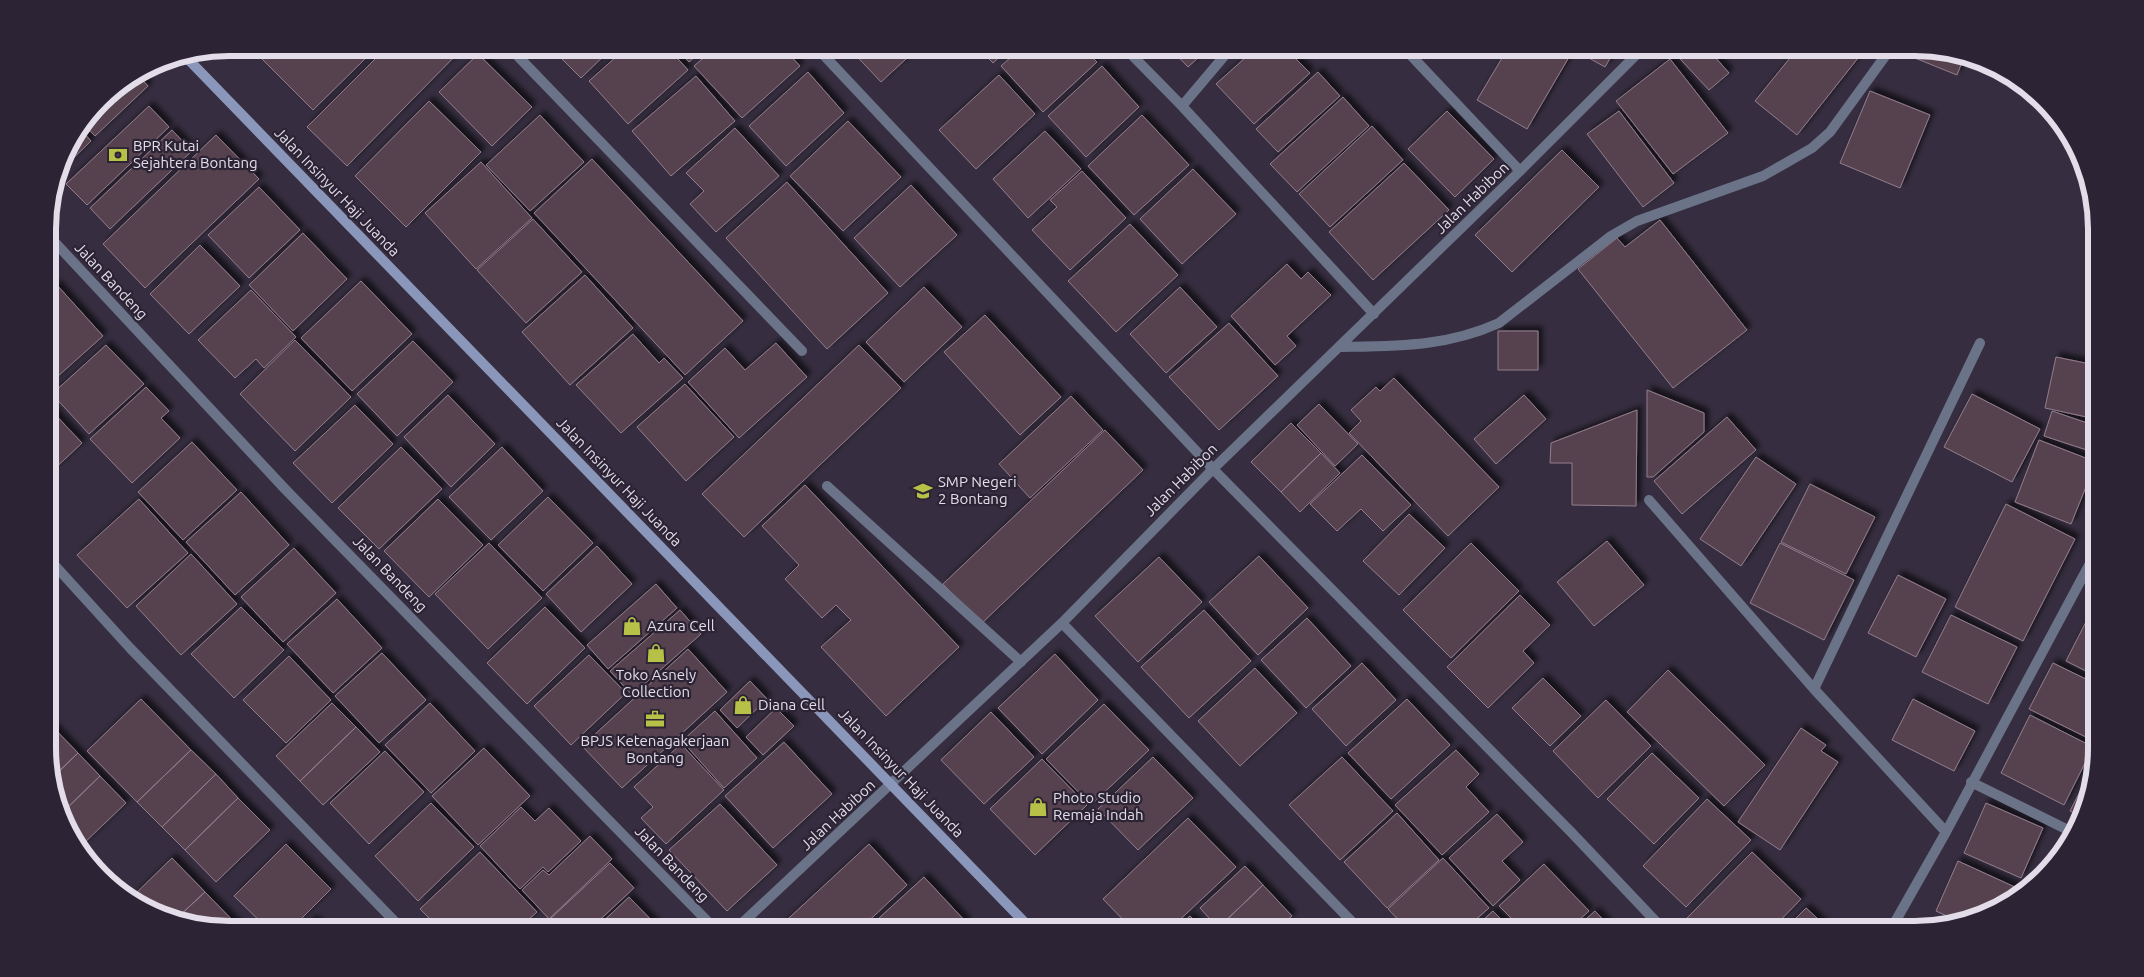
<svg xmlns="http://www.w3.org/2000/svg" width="2144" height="977" font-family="Ubuntu,sans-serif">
	<defs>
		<filter id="shadow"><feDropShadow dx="4.5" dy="-4.5" stdDeviation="2.5" flood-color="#0009"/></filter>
	</defs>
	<rect width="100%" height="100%" fill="#362e40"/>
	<!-- building -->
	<path fill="#564350" stroke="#937d8c" filter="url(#shadow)" d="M265,48H356L366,58L313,110L258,55Z
		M386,48H463L347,166L307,127Z
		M551,48H612L581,78Z
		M626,48H668L688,70L628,124L589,81Z
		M676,48H705L689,62Z
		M715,48H768L773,53L778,48H783L800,66L742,118L694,66Z
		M849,48H918L881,82Z
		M978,48H1009L993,63Z
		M1021,48H1083L1097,62L1043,112L1001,66Z
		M1170,48H1209L1188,67Z
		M1256,48H1285L1310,73L1254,124L1216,84Z
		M1508,48H1552L1569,57L1527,129L1477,100Z
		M1571,48H1616L1605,67Z
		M1670,48H1707L1729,73L1709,90Z
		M1798,48H1866L1797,135L1755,101Z
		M1901,48H1915L1964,57L1957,75L1900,52Z
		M478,54L532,107L492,146L439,92Z
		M1670,59L1728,133L1673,174L1616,101Z
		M1102,66L1139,107L1086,157L1048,116Z
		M808,72L844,113L786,166L749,126Z
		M1318,72L1340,96L1278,152L1256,129Z
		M138,75L148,86L95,136L84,125L109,93Z
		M999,75L1035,114L976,169L939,130Z
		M696,76L735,121L671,176L632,131Z
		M1870,91L1930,115L1900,188L1840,163Z
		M1343,97L1369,126L1297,192L1270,164Z
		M429,101L481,152L406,227L355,176Z
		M149,106L169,127L87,205L66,184Z
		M1447,111L1494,159L1455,197L1408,149Z
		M1619,111L1674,183L1643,207L1587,134Z
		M540,115L584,162L530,211L486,165Z
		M1142,115L1189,165L1134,215L1088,166Z
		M848,121L901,177L843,231L790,176Z
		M1372,126L1403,160L1330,227L1299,194Z
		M735,128L779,176L716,232L690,204L704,191L686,173Z
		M81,130L91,141L60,171L66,149Z
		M172,130L192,151L110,229L90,208Z
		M1045,131L1081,169L1028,218L993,179Z
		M216,135L259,179L145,288L103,244Z
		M1562,150L1599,187L1512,272L1475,235Z
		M592,159L743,321L685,375L534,213Z
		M481,162L532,218L476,269L425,213Z
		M1404,163L1449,210L1373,280L1329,232Z
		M1193,169L1236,214L1182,264L1140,219Z
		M1082,171L1126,218L1070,270L1032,230L1057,207L1050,200Z
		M787,182L888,293L827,349L726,238Z
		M911,185L957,235L900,287L854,238Z
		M259,187L300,230L249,278L208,235Z
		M533,219L582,272L526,323L477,270Z
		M1660,220L1747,330L1673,388L1578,269L1617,238L1625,247Z
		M1130,224L1178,275L1116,332L1068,281Z
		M303,233L347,279L293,331L249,285Z
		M200,245L240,286L189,334L150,294Z
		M1287,264L1301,279L1308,272L1331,295L1287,336L1296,346L1275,365L1231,316Z
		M585,275L633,328L570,385L522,332Z
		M361,281L412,334L352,391L301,338Z
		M56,284L103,336L48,385V291Z
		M924,287L962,327L904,382L866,342Z
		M1180,287L1217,327L1166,373L1130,334Z
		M251,290L296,337L264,368L256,359L235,378L198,340Z
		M985,315L1061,397L1020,435L944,352Z
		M1229,323L1278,376L1219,430L1169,377Z
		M1498,331H1538V370H1498Z
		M633,334L659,363L664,358L683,378L621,433L576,385Z
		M295,340L351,397L295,451L240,394Z
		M413,341L453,382L397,436L357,394Z
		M776,343L807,377L739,438L688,382L725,348L745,370Z
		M106,345L144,384L89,434L52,394Z
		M859,345L901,388L744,537L702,494Z
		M2056,357L2095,365L2096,419L2045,408Z
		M1394,378L1499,487L1448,536L1349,433L1361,421L1351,410L1376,387L1380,391Z
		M685,384L734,437L686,481L637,427Z
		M146,387L169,411L161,418L180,438L132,483L90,439Z
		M1647,390L1704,413V432L1653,477H1647Z
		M1972,394L2040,429L2012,482L1944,447Z
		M448,395L495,444L451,487L404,437Z
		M1524,395L1546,419L1496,464L1474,439Z
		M1071,396L1103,430L1030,498L999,464Z
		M1319,404L1358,444L1335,466L1297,425Z
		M355,405L393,444L332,503L293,463Z
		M48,407L82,443L48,475Z
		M1637,410L1636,506L1572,505V463H1550L1551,443Z
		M2052,411L2096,426V453L2044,436Z
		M1727,417L1756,450L1682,514L1654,481Z
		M1291,423L1321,453L1281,492L1251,462Z
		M1105,430L1143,470L981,624L943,584Z
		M2039,440L2096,462L2071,524L2015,502Z
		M192,442L237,490L183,540L138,492Z
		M401,447L442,489L379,549L338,508Z
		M502,447L543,491L491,540L449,497Z
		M1321,453L1340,473L1300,512L1281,492Z
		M1362,455L1411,505L1383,531L1361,509L1337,531L1310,504Z
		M1756,457L1796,484L1741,566L1700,539Z
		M1810,484L1875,517L1846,574L1781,542Z
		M805,485L959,647L886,716L821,647L851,620L836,605L822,618L785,579L799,565L762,526Z
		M241,492L289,545L235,595L186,542Z
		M548,497L593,543L543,591L498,545Z
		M139,499L188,553L127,608L77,555Z
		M438,499L483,545L429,597L384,551Z
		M2006,504L2075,539L2023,641L1955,607Z
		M1409,514L1445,548L1399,595L1363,561Z
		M1607,541L1644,585L1594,626L1557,582Z
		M489,543L542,598L488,649L435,594Z
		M1471,543L1519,591L1451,658L1403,610Z
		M1780,543L1854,580L1824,640L1750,603Z
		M597,546L632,584L581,632L546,594Z
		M294,548L336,593L283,642L241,597Z
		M191,554L237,604L181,655L136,606Z
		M1259,556L1308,608L1258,655L1209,602Z
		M1159,557L1202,602L1138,662L1095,616Z
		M1898,575L1946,599L1916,657L1868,633Z
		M656,584L677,608L608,669L587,645Z
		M1520,595L1550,625L1523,651L1534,663L1488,708L1447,667Z
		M337,599L382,648L333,693L287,644Z
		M241,607L284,650L234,698L191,654Z
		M545,607L585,648L527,704L487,663Z
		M680,610L701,634L632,695L610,671Z
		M1204,610L1251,661L1189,718L1141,667Z
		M2091,612L2096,614V676L2066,661Z
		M1951,615L2017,647L1988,704L1922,672Z
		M1307,618L1351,666L1306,708L1261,660Z
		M688,649L727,692L622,788L582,746Z
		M382,653L426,700L379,743L335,696Z
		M1055,654L1098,700L1042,754L998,708Z
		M589,655L626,693L571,745L534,706Z
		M289,656L331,700L286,743L243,700Z
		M1362,663L1396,700L1346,746L1312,709Z
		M2053,663L2096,684V742L2029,709Z
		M1255,668L1297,713L1240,766L1198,721Z
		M1668,670L1765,765L1724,806L1627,712Z
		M1543,678L1581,716L1550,746L1512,708Z
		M750,681L767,699L737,728L720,710Z
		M141,699L191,750L137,802L87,751Z
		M1407,699L1450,745L1391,799L1348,753Z
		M1913,699L1975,731L1954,771L1892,740Z
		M1606,700L1651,746L1598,798L1553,751Z
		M332,703L356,727L300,781L276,756Z
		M430,703L475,751L431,793L385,745Z
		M1104,704L1149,750L1091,805L1046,759Z
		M776,708L794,726L763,755L746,737Z
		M715,711L757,758L724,788L682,741Z
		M991,712L1034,757L984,804L941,760Z
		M2030,715L2093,747L2064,805L2001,773Z
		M49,723L78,753L52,778L49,772Z
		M356,727L380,752L323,805L300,781Z
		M1801,728L1826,745L1821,751L1838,762L1780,850L1738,822Z
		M784,742L832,794L773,848L725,796Z
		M681,744L724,790L666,844L641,818L653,807L634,787Z
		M484,748L530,796L478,845L432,796Z
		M191,750L216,774L162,827L137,802Z
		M1456,750L1479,774L1466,787L1489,812L1442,855L1395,805Z
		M385,751L424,792L369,844L330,803Z
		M78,753L100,776L65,810L52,778Z
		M1652,753L1699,798L1654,844L1607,799Z
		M1153,757L1193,798L1138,850L1098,809Z
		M1342,757L1393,811L1340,860L1289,805Z
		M1042,759L1087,805L1035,855L990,809Z
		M2093,766L2083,817L2070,811Z
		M216,774L238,798L185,850L162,827Z
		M100,776L126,803L81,846L65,810Z
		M238,798L270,830L216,882L185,850Z
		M1707,799L1751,840L1686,907L1643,866Z
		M431,803L474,847L418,901L375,856Z
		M1986,803L2043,828L2021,878L1964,853Z
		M720,804L777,865L727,911L669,850Z
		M521,807L535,821L549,808L581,841L548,872L543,867L520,889L480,846Z
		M1397,813L1439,860L1387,908L1344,862Z
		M1497,814L1523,842L1502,861L1520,880L1493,906L1449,858Z
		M1188,818L1236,867L1170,929H1132L1103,899Z
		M590,836L612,859L549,919L522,890L543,870L549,875Z
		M286,844L331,889L291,929H268L234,896Z
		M869,844L907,885L860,929H777Z
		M480,852L537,912L518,929H440L420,909Z
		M1752,852L1801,899L1772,929H1699L1687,918Z
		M172,858L205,892L176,919L159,916L133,896Z
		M1443,858L1489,908L1465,929H1407L1388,909Z
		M1958,861L2017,888L2010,902L1974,920L1960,922L1936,911Z
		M610,863L634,888L590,929H558L549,920Z
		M1544,864L1589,911L1569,929H1522L1499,906Z
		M1245,866L1263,885L1218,928L1200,908Z
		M924,877L967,923L961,929H867Z
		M1263,885L1292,916L1277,929H1220L1218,928Z
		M205,892L241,929L229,930L176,919Z
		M629,897L660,929H595Z
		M1806,908L1829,929H1785Z
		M1493,911L1511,929H1473Z
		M1595,911L1612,929H1575Z
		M1190,916L1203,929H1176Z
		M313,919L323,929H301Z"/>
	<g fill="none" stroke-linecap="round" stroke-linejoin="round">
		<!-- lane -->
		<path stroke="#6b7389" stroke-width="10" d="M827,486L1021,662"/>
		<!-- street -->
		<path stroke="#6b7389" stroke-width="10" d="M510,48L802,351
			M817,48L1213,469L1572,833L1663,929
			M1125,48L1182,106L1374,314
			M1404,48L1520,171
			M1182,106L1231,48
			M48,235L285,489L715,929
			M1340,347C1397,346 1446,347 1499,323L1611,236L1637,221L1763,176L1812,148L1830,132L1891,48
			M1649,500L1814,689L1946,832
			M49,559L130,648L402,929
			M1062,623L1359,929
			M1814,689L1980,343
			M1971,782L2074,833
			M736,929L1062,623L1213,469L1520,171L1643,48
			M1891,929L1946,832L2096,552"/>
		<!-- secondary -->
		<path stroke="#8b97ba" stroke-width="10" d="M185,56L1031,929"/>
	</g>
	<!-- icons -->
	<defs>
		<g id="bank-bare" transform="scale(1.5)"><path d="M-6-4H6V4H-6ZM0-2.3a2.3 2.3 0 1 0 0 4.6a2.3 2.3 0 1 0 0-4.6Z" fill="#b7c147" stroke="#2c2435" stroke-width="2.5" paint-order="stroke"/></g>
		<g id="school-bare" transform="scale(1.5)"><path d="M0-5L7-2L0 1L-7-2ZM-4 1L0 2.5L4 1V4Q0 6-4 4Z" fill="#b7c147" stroke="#2c2435" stroke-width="2.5" paint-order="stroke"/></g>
		<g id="shop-bare" transform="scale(1.5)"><path d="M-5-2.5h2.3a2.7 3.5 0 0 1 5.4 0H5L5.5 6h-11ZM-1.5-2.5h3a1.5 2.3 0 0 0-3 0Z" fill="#b7c147" stroke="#2c2435" stroke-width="2.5" paint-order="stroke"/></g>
		<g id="office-bare" transform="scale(1.5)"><path d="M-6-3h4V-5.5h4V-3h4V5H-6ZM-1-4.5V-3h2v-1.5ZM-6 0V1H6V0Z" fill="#b7c147" stroke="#2c2435" stroke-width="2.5" paint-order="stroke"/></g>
	</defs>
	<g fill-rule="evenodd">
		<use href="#bank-bare" x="118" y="155"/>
		<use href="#school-bare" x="923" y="491"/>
		<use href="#shop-bare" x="632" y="626"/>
		<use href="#shop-bare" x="656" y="653"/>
		<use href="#shop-bare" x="743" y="705"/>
		<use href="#office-bare" x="655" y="719"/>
		<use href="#shop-bare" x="1038" y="807"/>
	</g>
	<g text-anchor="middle" stroke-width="4.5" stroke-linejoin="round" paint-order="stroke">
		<!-- poi labels -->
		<g font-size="15" fill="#e2dde9" stroke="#2c2435" text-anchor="start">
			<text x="133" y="151">BPR Kutai<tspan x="133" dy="17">Sejahtera Bontang</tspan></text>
			<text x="938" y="487">SMP Negeri<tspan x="938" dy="17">2 Bontang</tspan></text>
			<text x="647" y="631">Azura Cell</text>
			<text x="656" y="680" text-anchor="middle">Toko Asnely<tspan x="656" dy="17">Collection</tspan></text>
			<text x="758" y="710">Diana Cell</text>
			<text x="655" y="746" text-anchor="middle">BPJS Ketenagakerjaan<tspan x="655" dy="17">Bontang</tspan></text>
			<text x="1053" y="803">Photo Studio<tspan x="1053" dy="17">Remaja Indah</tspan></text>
		</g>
		<!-- street labels -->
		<g font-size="15" fill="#e2dde9" stroke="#2c2435">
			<text transform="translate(337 192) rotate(46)" y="5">Jalan Insinyur Haji Juanda</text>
			<text transform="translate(1472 198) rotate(-44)" y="5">Jalan Habibon</text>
			<text transform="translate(111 281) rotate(47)" y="5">Jalan Bandeng</text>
			<text transform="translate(1181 480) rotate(-45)" y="5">Jalan Habibon</text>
			<text transform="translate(619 482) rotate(46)" y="5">Jalan Insinyur Haji Juanda</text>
			<text transform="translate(390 574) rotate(46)" y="5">Jalan Bandeng</text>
			<text transform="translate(901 773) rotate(46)" y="5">Jalan Insinyur Haji Juanda</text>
			<text transform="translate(838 815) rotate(-43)" y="5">Jalan Habibon</text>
			<text transform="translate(672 864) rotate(46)" y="5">Jalan Bandeng</text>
		</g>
	</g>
	<!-- crop -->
	<path d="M0 0H2144V977H0ZM229 56H1915A173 173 0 0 1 2088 229V748A173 173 0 0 1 1915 921H229A173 173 0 0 1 56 748V229A173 173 0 0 1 229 56Z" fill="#2c2435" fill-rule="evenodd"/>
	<path fill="none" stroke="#e2dde9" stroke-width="6" d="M229 56H1915A173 173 0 0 1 2088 229V748A173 173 0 0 1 1915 921H229A173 173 0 0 1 56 748V229A173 173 0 0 1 229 56Z"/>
</svg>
